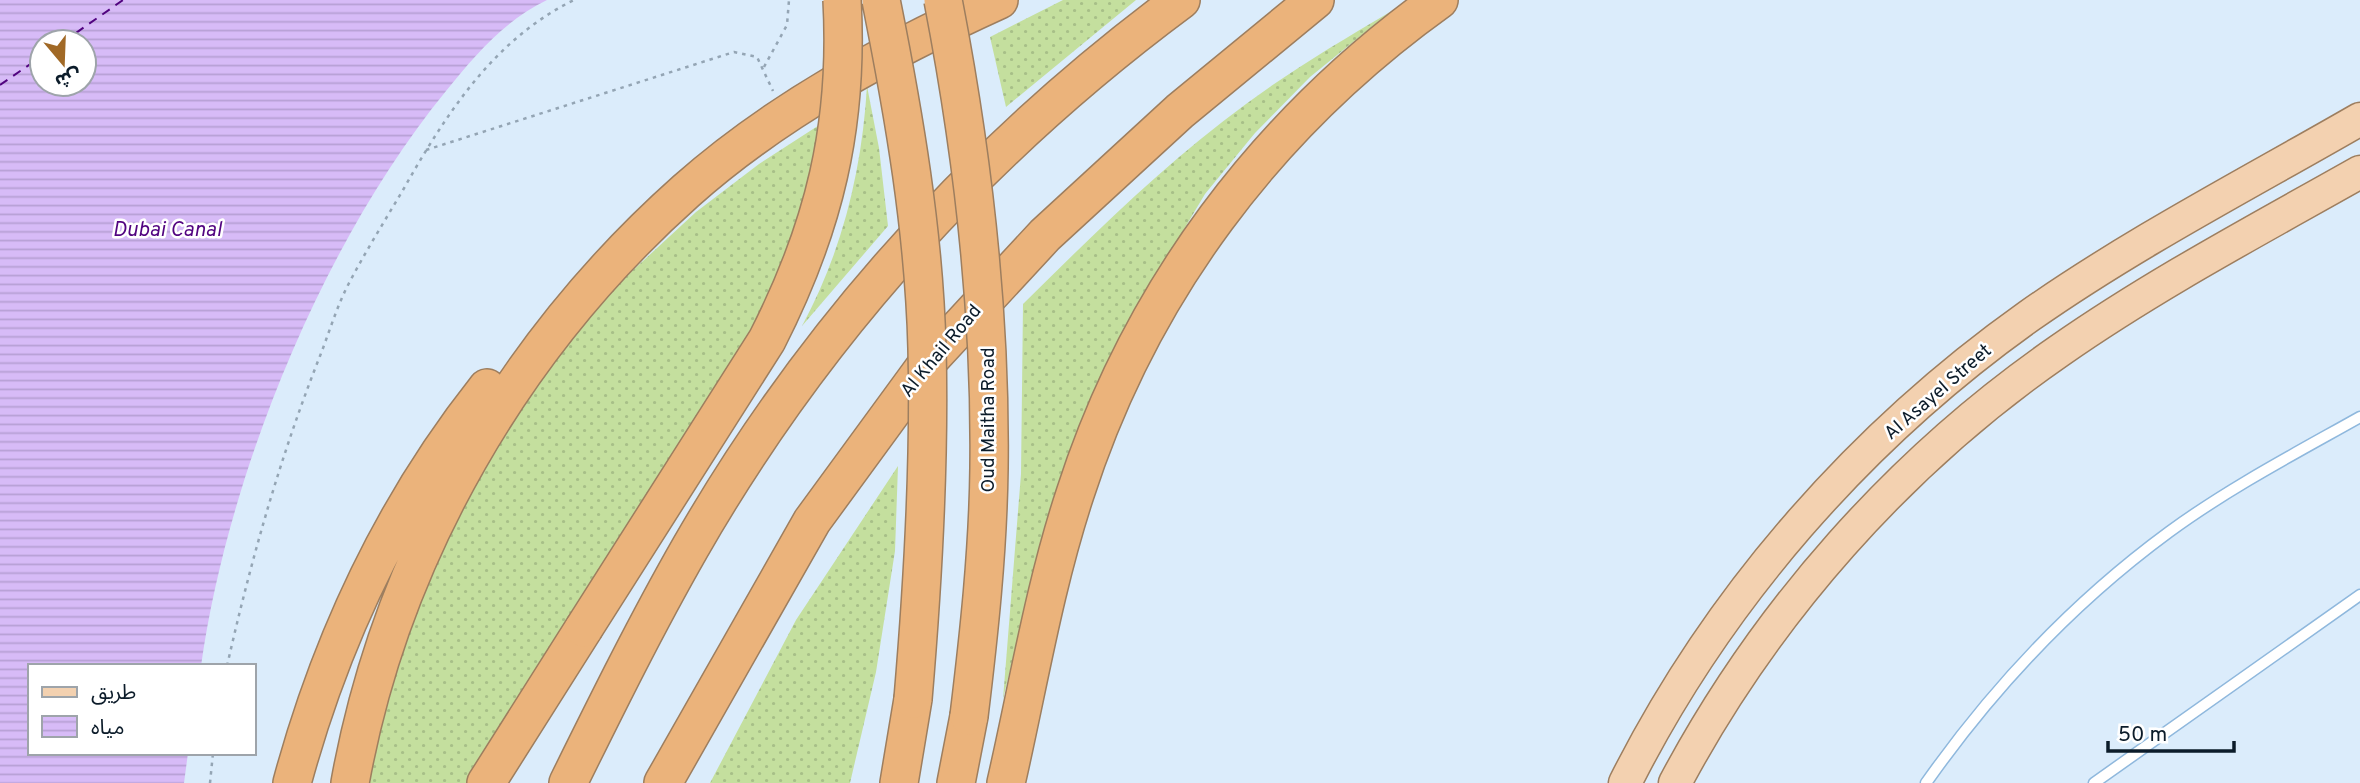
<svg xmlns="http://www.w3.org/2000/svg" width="2360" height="783" font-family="Overpass,'Noto Sans Arabic',sans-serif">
	<defs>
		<pattern id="garden-dots" width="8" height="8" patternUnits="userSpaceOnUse" patternTransform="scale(1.75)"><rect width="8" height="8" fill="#c4df9e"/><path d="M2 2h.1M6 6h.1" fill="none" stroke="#a7bf88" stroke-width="1.8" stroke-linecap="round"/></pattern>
		<pattern id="water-rules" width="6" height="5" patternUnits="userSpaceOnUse" patternTransform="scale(1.75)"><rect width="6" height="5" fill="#d7bbf7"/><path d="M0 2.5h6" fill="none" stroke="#b7a0d4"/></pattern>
	</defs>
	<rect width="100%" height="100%" fill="#dbecfb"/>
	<!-- garden -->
	<path fill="url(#garden-dots)" d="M1063,0H1136L1006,107L990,37Z
		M1390,12L1310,77L1255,133L1205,194L1131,318L1096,386L1043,533L1003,699L1021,474L1023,304C1094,234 1165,163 1246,104C1292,70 1341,41 1390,12Z
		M867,86L879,148L888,226L802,326C842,252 862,171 867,86Z
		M827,120L818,174L759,325L468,783H368L391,681L458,498L551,357L630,273L696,212L759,164Z
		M898,466L895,551L876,672L850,783H710L796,620Z"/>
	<!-- water -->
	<path fill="url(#water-rules)" fill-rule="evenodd" d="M0,0H547C504,21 476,54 446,91C323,241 228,474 201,666H30V753H188L184,783H0ZM42,42H84V84H42Z"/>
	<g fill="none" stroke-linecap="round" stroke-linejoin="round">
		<!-- ferry -->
		<path stroke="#520480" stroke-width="2" stroke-dasharray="9 7" stroke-linecap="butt" d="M63,42L123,0
			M0,85L42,56"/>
		<!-- service casing -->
		<g stroke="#8fb8dd" stroke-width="13">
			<path id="service" d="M1926,783C1993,688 2075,601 2169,532C2229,488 2296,453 2360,417
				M2094,783L2360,595"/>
		</g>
		<!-- primary casing -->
		<g stroke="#9d7e5f" stroke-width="35">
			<path id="primary" d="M1625,783C1718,598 1860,436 2029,316C2133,243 2249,183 2360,119
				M1675,783C1766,612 1900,461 2059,351C2155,284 2259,229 2360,172"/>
		</g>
		<!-- motorway casing -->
		<g stroke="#9d7e5f" stroke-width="40">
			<path id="motorway" d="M292,783C331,639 394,505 487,388
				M350,783C391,555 513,345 686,191C777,110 889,50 999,0
				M486,783L584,628
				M568,783C607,704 646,625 690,548C815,330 980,149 1181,0
				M663,783L812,521L932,357L1045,235L1180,111L1315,0
				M899,783L913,699
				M956,783L969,716
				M1006,783C1028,687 1044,588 1075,494C1140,292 1266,124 1439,0"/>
		</g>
		<!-- path -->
		<path stroke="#94a5b4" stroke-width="2.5" stroke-dasharray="3.5 5" stroke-linecap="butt" d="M764,67L787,25L789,0
			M426,150L734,52L757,57L773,91
			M227,666C251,560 280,457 320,356C329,333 336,309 347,287C364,254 384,222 403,190C446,114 494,39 574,0
			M210,783L213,753"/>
		<!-- service -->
		<use href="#service" stroke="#fff" stroke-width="10"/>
		<!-- primary -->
		<use href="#primary" stroke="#f3d1b0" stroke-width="32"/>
		<!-- motorway -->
		<use href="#motorway" stroke="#ebb37b" stroke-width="37"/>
		<!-- motorway-bridge casing -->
		<g stroke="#9d7e5f" stroke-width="40" stroke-linecap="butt">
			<path id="motorway-bridge" d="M881,0C904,115 924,231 927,348C930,466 923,582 913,699
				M943,0C973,155 991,310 989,468C988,551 979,634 969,716
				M584,628L767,340C824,228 849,126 842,0"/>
		</g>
		<!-- motorway-bridge -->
		<use href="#motorway-bridge" stroke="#ebb37b" stroke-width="37"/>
	</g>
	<g text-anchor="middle" stroke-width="5" stroke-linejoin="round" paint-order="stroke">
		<!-- street labels -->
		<g font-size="19" fill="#0c1c2a" stroke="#fff">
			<text transform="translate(940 350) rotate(-50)" y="7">Al Khail Road</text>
			<text transform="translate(1937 391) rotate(-41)" y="7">Al Asayel Street</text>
			<text transform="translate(987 420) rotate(-90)" y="7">Oud Maitha Road</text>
		</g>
		<!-- water labels -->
		<g font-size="21" font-style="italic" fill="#520480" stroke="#fff">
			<text x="167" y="236">Dubai Canal</text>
		</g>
	</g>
	<!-- legend -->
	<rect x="28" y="664" width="228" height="91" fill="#ffffff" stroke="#9ea4aa" stroke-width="2"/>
	<rect x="42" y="687" width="35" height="10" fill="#f3d1b0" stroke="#9ea4aa" stroke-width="2"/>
	<text x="91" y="699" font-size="21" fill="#0c1c2a">طريق</text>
	<rect x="42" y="716" width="35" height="21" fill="url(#water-rules)" stroke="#9ea4aa" stroke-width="2"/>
	<text x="91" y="734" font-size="21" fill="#0c1c2a">مياه</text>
	<!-- north arrow -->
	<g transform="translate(63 63) rotate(161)"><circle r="33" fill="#ffffff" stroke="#9ea4aa" stroke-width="2"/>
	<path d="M0-5L12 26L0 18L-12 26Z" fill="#a16926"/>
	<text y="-10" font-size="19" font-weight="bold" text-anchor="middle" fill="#0c1c2a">ش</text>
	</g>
	<!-- scale -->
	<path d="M2108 741v10h126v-10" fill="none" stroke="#0c1c2a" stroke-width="3.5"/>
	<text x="2118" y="741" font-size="21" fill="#0c1c2a" stroke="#ffffff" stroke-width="5" paint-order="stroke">50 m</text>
</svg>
